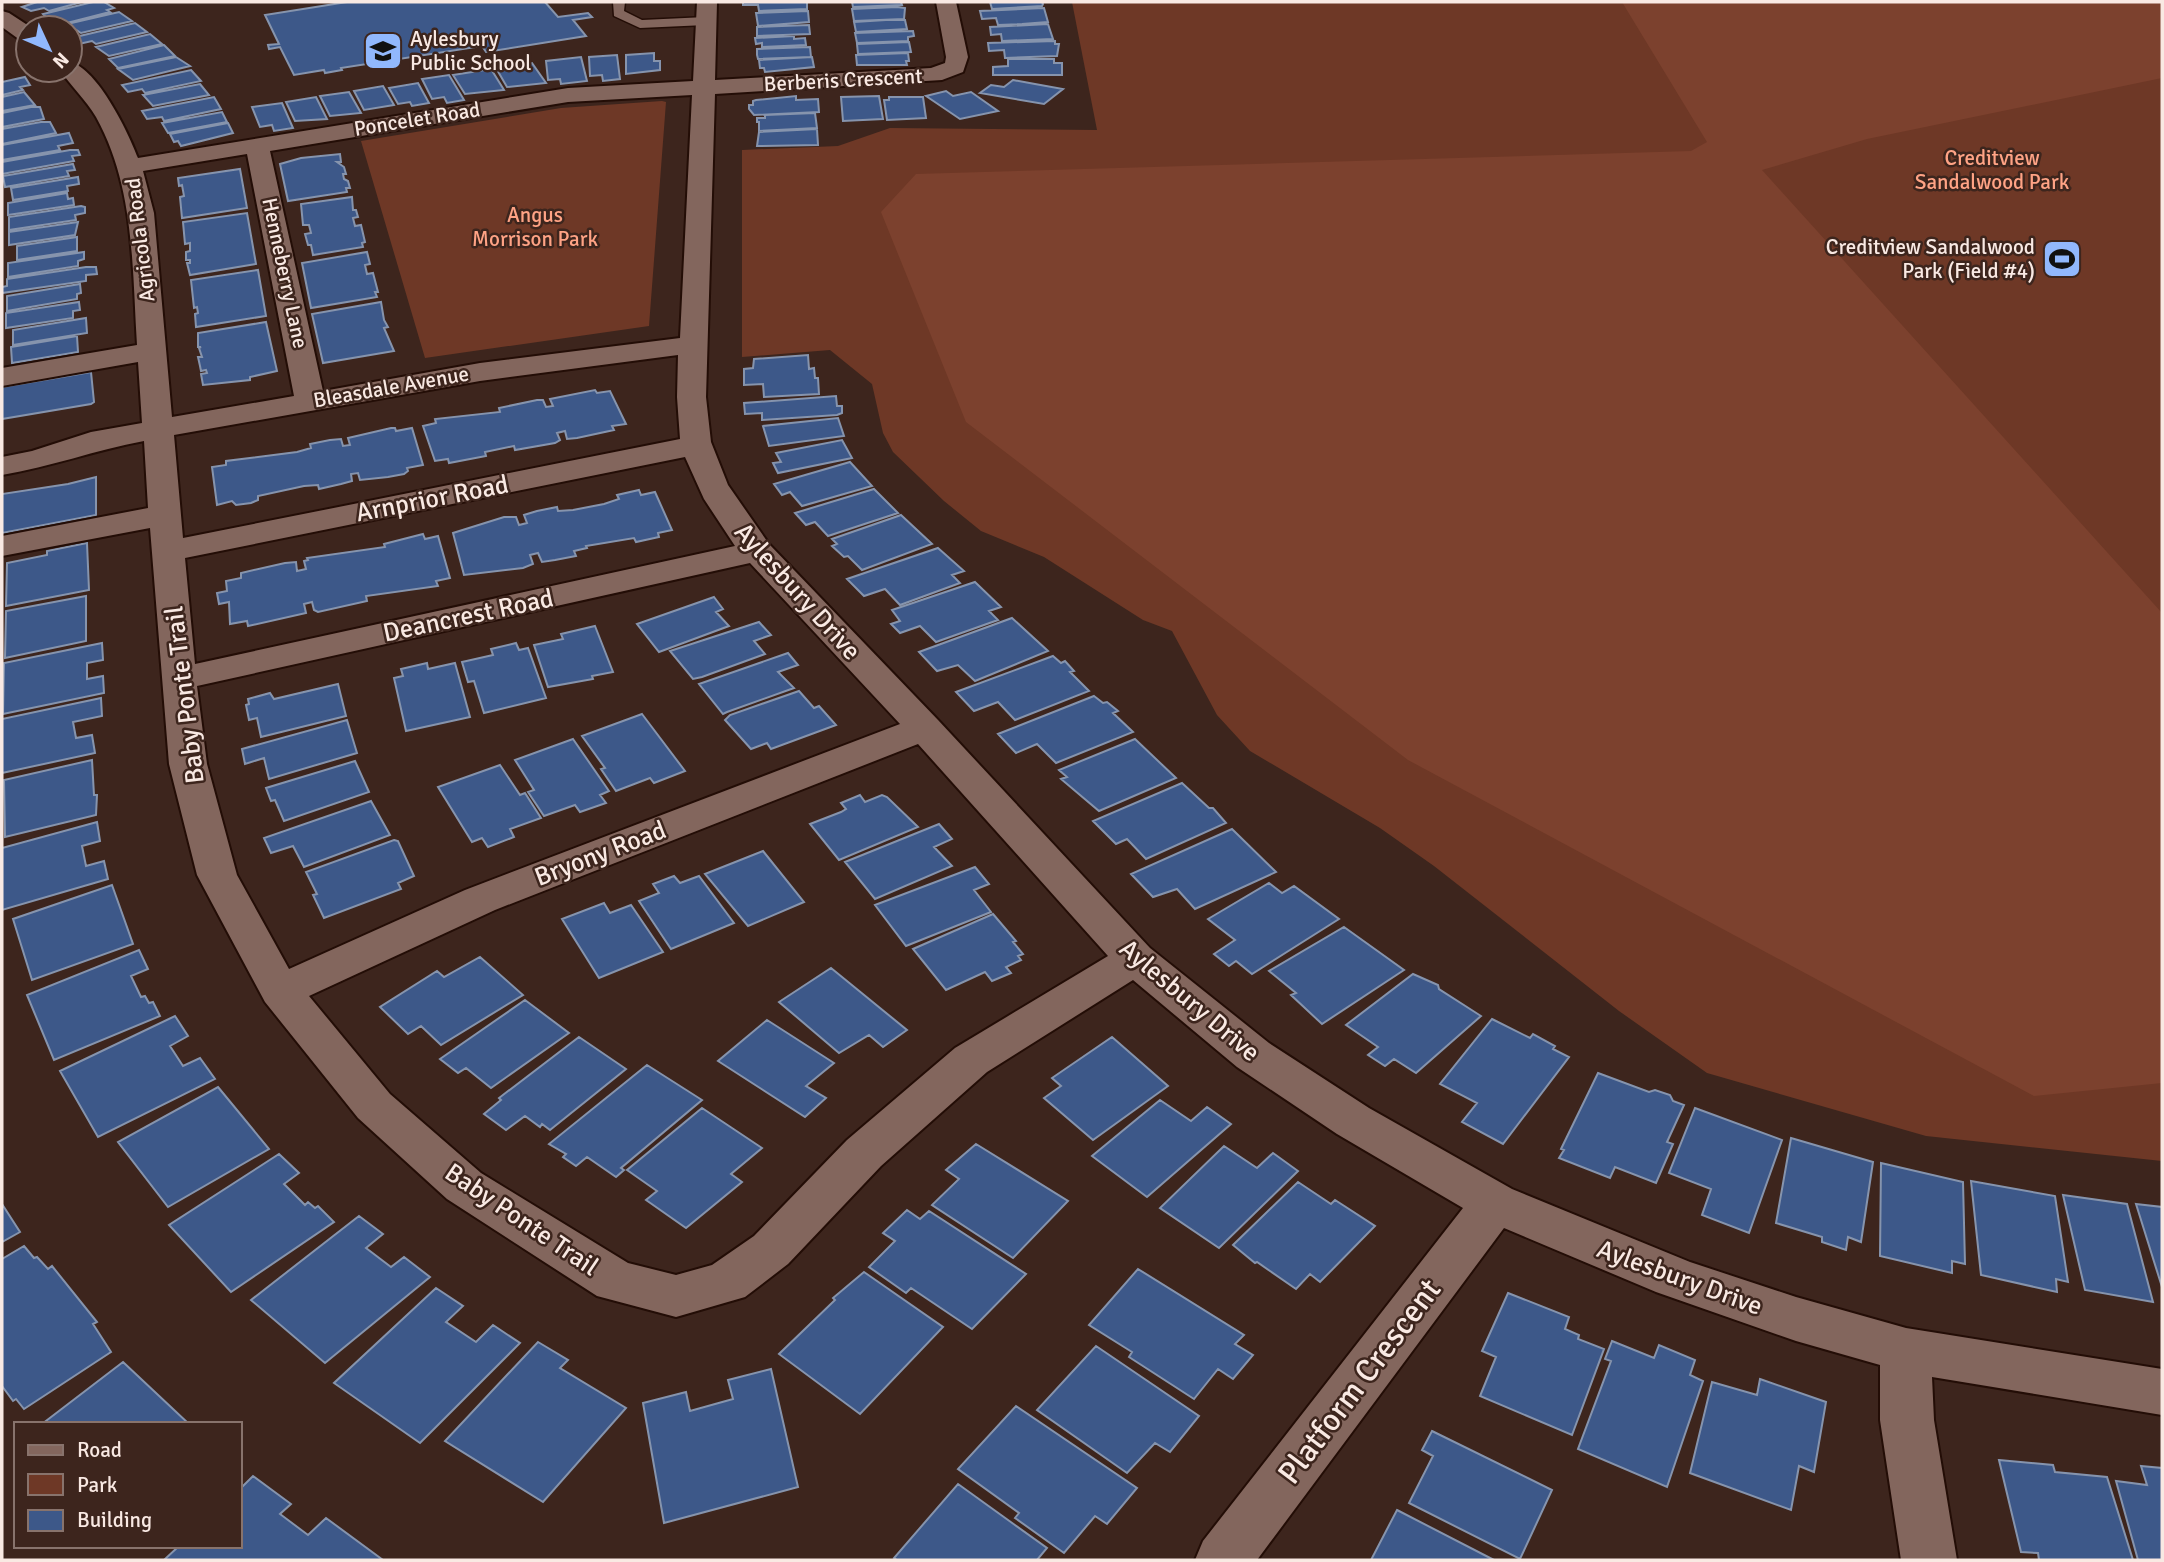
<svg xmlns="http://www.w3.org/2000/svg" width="2164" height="1562" font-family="Signika,sans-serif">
	<rect width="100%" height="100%" fill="#3d251d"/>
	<!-- green -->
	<path fill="#6e3826" d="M1072,2H2162V1161L1926,1136L1707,1073L1619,1011L1434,866L1380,828L1250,751L1217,715L1172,631L1143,620L1044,557L981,531L944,501L893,452L883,433L872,384L830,350L742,357V150L838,146L890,128L1097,130Z
		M662,101L666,102L649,326L425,358L361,141L561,108Z"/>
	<!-- forest -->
	<path fill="#7c412e" d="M1622,2H2162V78L1867,139L1762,170L2162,613V1083L2034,1096L1408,760L966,422L881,212L916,174L1691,151L1707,142Z"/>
	<!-- building -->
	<path fill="#3d5889" stroke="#8694ad" stroke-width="2" d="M37,2H82L49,11L44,8L31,11L22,7Z
		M93,2H104L114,8L107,10L110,12L67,23L59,18L46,21L41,18L46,17L43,14Z
		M347,2H545L558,17L588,13L592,17L573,20L586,36L486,52L482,46L341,68L342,70L325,73L324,70L294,75L280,47L269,49L268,45L279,44L265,15Z
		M743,2H810H807V9L759,11L758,5H743Z
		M852,2H901L902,5L853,7Z
		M984,2H1042L1043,4L1042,6L992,9L990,2Z
		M897,7L905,8L904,19L854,21L852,9Z
		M1044,8L1048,22L1022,24L998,25L996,18L982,19L980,11Z
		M808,11L809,22L758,26L756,13Z
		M119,12L132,21L81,33L67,24Z
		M886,20H905L907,29L856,32L854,22Z
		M135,23L147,32L96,44L92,41L79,44L71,38Z
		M1048,24L1053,39L1002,41L1001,34L991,35L990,27Z
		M809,25L810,34L757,36V27Z
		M913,31L914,36L908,37V41L857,43L855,33Z
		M150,34L162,44L109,56L96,47Z
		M794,36V39L805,38L806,45L762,47V43L756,44L755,38Z
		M1055,41V44H1059L1057,56L1005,58L1004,50L989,51L988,43Z
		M909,42L911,52L858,54L857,44Z
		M164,45L175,56L118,68L109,59Z
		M810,47L811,57L758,59L757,55V49Z
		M654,53V61H660V70L626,74V55Z
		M908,53L909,61H906L907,65H857L856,55Z
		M617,55L620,79L603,81L602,75L590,76L589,57Z
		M176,57L190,66L133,80L118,69Z
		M581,57L587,81L561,84L560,79L548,80L546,61Z
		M812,57L814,67L765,72L764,68H760L759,60Z
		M1008,59H1054V63H1062V75H993V67L1008,66Z
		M532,63L546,83L507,87L496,68Z
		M491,69L504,90L465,94L453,75Z
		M191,70L201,81L145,93L142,89L128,92L122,85Z
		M449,75L464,100L447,103L444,97L432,99L422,79Z
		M25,77L30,85L20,87L23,90L2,95V82Z
		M1013,80L1035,84L1063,89L1044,104L980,93L991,85L1004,87Z
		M418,83L429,103L412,106L410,102L398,104L389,88Z
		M200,84L209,95L153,106L143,95Z
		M383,86L394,105L364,110L354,91Z
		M946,91L953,96L971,92L998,111L960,119L926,96Z
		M24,92L35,105L2,111V97Z
		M349,92L361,113L330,116L320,96Z
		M796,96V100L818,99L819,112L754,115L749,109V105H753V101L756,100Z
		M879,96L883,119L843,121L841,97Z
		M214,97L221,109L164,121L162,117L147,119L142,111Z
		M316,97L327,119L295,121L286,102Z
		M889,97H923L926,118L887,120L884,100H889Z
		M282,103L293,128L274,131L272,125L260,127L252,107Z
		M31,107H40L44,119L2,127V113Z
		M222,112L227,122L168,133L162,123Z
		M815,113L817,128L759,131V122H757V118H765V115Z
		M41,122H50L56,133L2,144V129Z
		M228,123L233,133L181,146L178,141L174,142L170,134Z
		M817,129L818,145L757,146L759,132Z
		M69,133L73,143L58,146L60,150L2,160V145Z
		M70,150H78L80,155L72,156L74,161L2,174V162Z
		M340,154L341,162H337L344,167L346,174H343L344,179L348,181L350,188H346L347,192L288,201L280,164L301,158Z
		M73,164L75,170L67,171L69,176L5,187L3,176Z
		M240,169L247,208L182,218L180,197L184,196L182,185L179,186L178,178Z
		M78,177L79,184L67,186L68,191L13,200L11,188Z
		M67,193L68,199L73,198L74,205L8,215V203Z
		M352,197L353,210H356L358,217L353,218L355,226L361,225L365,242L362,243L363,247L313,255L311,245H308L305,234L311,233L309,225H303L301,204Z
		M81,206L85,207V213L75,215L76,220L9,230V217Z
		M247,213L256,264L190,275L187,263H190V260H186V252L190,251V243L185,244L183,222Z
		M78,222L75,235L9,245V232Z
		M77,237V251L17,260V246Z
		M84,252V259L78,261V266L8,277V263Z
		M367,252L370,264L365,265L367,274L373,273L378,292H375L377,297L311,308L302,263Z
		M86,267H96L97,274L86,275V281L2,293V287L7,286V279Z
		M258,270L266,316L196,327L195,314L198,313L197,307L194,308L191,280Z
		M80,284L81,293L77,294V299L7,311V296Z
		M79,302L80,310L73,311V318L6,328V313Z
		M381,302L384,320L388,327L384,328L394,351L323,363L312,314Z
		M86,318L87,333L13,345V330Z
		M266,322L277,371L250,377V380L203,385L201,374L207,373L206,370L201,371L200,366L198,357H202L199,348L201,347H198V333Z
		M77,336L78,352L12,363L11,347Z
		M808,355L809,369L814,368L815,378H818L819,394L764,397L763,384L744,385V369L753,368L754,359Z
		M91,372L94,402L91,404L2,419V387Z
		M595,390L597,393L610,391L626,424L612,426L614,430L577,438L567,439L565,431L557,433L560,440L555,443L515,450L514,446L485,452L486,456L449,463L448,459L435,461L423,426L436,423L435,419L500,412L499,408L537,400H543L546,407L553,406L550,399Z
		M836,396L837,406H842V413L837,415L762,420V413L745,414L744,403Z
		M838,418L844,436L769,446L763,426Z
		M391,428H395L396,431L412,428L423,465L407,468L408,471L404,474L388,477L360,480L358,473L351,474L352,481L341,484L319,489L318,485L304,486L258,496V500L251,503L236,505L232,501L217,505L212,467L226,465V461L297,452L311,448L310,444L330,440L341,439L343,446L350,445L348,438Z
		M842,440L852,458L778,473L773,463L781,462L776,453Z
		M850,462L872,486L802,506L790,492L782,495L774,484Z
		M96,477V515L2,533V494L68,484Z
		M874,489L898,513L828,536L815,522L806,525L795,513Z
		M639,490L641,495L655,492L672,530L658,533L659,537L636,542L634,538L586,546L587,548L574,551L576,556L555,560L542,562L538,553L530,555L533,564L523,568L464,575L453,533L504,517H516L519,525L527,523L524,515L537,511L557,507L558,511L573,510L604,504L619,499L617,495Z
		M901,515L932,544L862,570L848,556L844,557L832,546L837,544L832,539Z
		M423,534L425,539L438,536L450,578L436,581L438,586L366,596L367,601L318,612L314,610L312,602L304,604L306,613L248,626L247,621L230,624L229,602L219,604L217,593L227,591L226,581L241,578V573L285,563L296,562L297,571L306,569L304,561L308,560L307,558L385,547L384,544Z
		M87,543L89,590L6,606L7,563L47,555V551Z
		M938,548L964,571L952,575L960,583L900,605L885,589L864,596L847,579Z
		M975,582L1001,607L989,611L998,620L936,642L920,626L900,633L891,624L900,621L892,610Z
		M86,596V641L5,658L6,611Z
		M714,597L723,609L716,612L729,626L659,652L637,624Z
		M1012,618L1048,651L975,681L958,665L937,671L919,652Z
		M759,622L771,635L754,641L765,654L702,677L693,679L670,651Z
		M595,626L613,672L592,676L593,679L548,687L534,645L563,639L561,634Z
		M102,643L103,660L87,663V679L103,676L104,693L3,714L4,663Z
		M516,643L519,650L528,648L546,698L484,713L474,681L468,682L462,662L493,655L491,649Z
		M788,653L798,665L778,672L794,688L727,712L723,714L699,684Z
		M1053,656L1061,663L1065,661L1074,671L1070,672L1089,691L1015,720L998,702L974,711L956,692Z
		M427,663L428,669L455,663L470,717L406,731L394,678L403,676L401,669Z
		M338,684L346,716L261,737L257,718L249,720L246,705L249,704L248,699L270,693L274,699Z
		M799,691L814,708L819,706L836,725L771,749L767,743L751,749L725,720L730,715Z
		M1094,696L1103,703L1107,702L1118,711L1113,713L1133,732L1056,763L1037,744L1016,753L998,734Z
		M101,698L102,716L73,722L76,738L92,735L95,753L2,773V719Z
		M642,714L685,771L654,783L650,778L616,791L601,769L605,768L582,736Z
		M347,720L357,753L269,779L264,758L245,764L242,749Z
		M573,739L609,791L600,795L606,803L580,812L575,805L544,816L528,792L534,790L515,760Z
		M1135,739L1176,778L1099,811L1061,779L1067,777L1059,770Z
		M92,760L94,795H97L96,815L5,837L4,780Z
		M355,761L369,792L284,821L275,800L271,801L266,788Z
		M500,765L520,795L525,793L541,818L510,829L514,837L488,847L482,838L472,842L438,787Z
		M1182,783L1209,808H1213L1226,823L1146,859L1127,839L1116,844L1093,821Z
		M860,795L865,802L882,795L887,797L918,827L839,860L810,824L841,812L846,809L841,803Z
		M371,801L390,835L304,867L293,846L271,853L264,838Z
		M97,822L100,841L82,846L86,866L104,861L108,879L2,910V848Z
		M939,824L952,839L934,847L952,866L875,899L845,862Z
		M1232,829L1276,872L1195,909L1177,889L1153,897L1131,874Z
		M394,840L398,841L414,876L398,883L401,889L324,918L313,895L317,894L306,872Z
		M763,851L804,902L748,926L705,874Z
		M975,867L989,884L974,890L991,912L906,946L875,905Z
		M674,876L680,883L699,876L734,923L671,949L639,901L659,893L653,884Z
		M1269,883L1282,893L1294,886L1339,919L1252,974L1236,961L1229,966L1214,954L1235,940L1208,919Z
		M112,885L133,944L32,980L13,919Z
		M604,903L610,913L631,905L663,952L599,978L562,919Z
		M993,914L1016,941L1013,942L1023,954L1018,956L1021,960L1006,967L1011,973L992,981L985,972L946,990L913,949Z
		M1344,927L1404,970L1322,1024L1291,995L1296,993L1269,971Z
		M139,950L148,969L131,976L141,997L145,996L149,1003L153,1002L160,1016L54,1060L27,995Z
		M480,957L523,995L441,1045L421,1026L408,1034L380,1007L437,971L444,977Z
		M831,968L907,1030L883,1047L869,1035L839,1053L779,1002Z
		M1413,974L1438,985L1439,989L1481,1016L1416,1073L1394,1059L1385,1066L1368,1055L1378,1047L1346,1025Z
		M525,1000L569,1033L491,1088L466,1068L458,1073L440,1059Z
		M175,1016L188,1036L170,1046L183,1066L200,1058L215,1079L98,1137L60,1071Z
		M1492,1019L1530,1038L1533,1034L1555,1046L1553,1049L1569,1057L1503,1144L1462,1122L1477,1103L1440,1084Z
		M767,1020L834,1063L806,1086L826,1098L805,1117L718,1061Z
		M579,1037L626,1069L550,1130L542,1124L540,1127L525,1116L506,1130L484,1114L501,1100L499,1098Z
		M1112,1037L1168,1086L1093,1140L1044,1098L1061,1086L1052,1078Z
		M647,1065L702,1100L621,1168L624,1170L616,1177L587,1157L576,1166L563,1157L566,1154L549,1144Z
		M1598,1073L1649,1092L1655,1090L1670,1095L1673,1101L1684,1105L1667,1142L1673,1144L1656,1183L1615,1167L1610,1178L1559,1158L1564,1150L1561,1149Z
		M218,1087L269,1149L168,1207L118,1142Z
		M1160,1100L1191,1121L1207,1107L1231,1124L1147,1197L1092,1156Z
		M702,1108L762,1148L731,1174L742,1182L686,1228L646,1200L657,1191L627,1170Z
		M1695,1108L1782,1140L1749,1233L1702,1215L1711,1189L1669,1173Z
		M1791,1138L1873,1162L1861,1242L1848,1237L1846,1250L1822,1242V1237L1776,1223Z
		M976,1144L1068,1201L1013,1258L932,1205L959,1179L946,1170Z
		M1224,1146L1257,1168L1273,1153L1298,1171L1219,1248L1160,1208Z
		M279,1154L299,1173L284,1184L305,1205L308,1202L315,1208L318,1206L334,1222L231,1292L169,1225Z
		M1881,1163L1963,1182L1965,1264L1952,1261V1273L1880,1256Z
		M1971,1181L2055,1196L2068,1282L2056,1279L2057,1292L1981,1275Z
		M1298,1182L1331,1204L1335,1200L1375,1226L1320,1282L1310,1274L1296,1289L1257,1262L1255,1263L1233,1245Z
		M2063,1195L2127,1204L2153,1302L2085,1290Z
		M2,1204L20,1232L2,1242Z
		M2136,1204L2162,1207V1287Z
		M907,1210L920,1219L929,1211L1026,1274L972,1329L911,1288L906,1293L869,1267L895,1241L883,1233Z
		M359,1216L383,1234L366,1248L391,1267L404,1257L430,1277L325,1363L251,1300Z
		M24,1246L34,1258L37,1257L48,1269L52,1266L97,1322L93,1324L111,1352L24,1409L16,1399L13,1401L2,1386V1259Z
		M1138,1269L1244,1335L1235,1344L1253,1355L1233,1379L1218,1369L1194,1399L1129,1357L1132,1352L1089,1325Z
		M864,1272L943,1327L860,1414L779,1354L835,1300L833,1298Z
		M436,1288L463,1306L446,1322L476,1342L493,1325L520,1343L420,1443L334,1383Z
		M1508,1293L1569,1317L1565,1329L1579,1335L1578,1339L1604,1349L1572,1435L1480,1396L1496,1357L1482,1351Z
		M1612,1341L1654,1358L1659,1345L1695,1360L1690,1375L1703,1381L1667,1487L1578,1449L1611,1361L1605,1359Z
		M538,1342L568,1360L560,1368L626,1408L543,1502L445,1441Z
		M1096,1346L1199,1416L1170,1452L1155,1443L1127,1473L1037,1410Z
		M123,1362L189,1424H42Z
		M771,1369L798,1487L664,1523L643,1403L686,1392L690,1411L733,1399L728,1380Z
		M1760,1379L1826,1402L1814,1472L1799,1466L1791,1510L1690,1473L1712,1382L1757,1395Z
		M1016,1406L1137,1488L1107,1524L1095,1516L1064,1553L1015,1518L1019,1513L958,1469Z
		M1432,1431L1552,1490L1520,1559L1409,1503L1433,1456L1422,1450Z
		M1999,1460L2053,1465L2055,1472L2107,1477L2133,1560H2039L2038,1553L2021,1552Z
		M2141,1466L2162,1468V1560H2138L2116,1481L2147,1485Z
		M253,1476L291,1504L280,1514L308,1535L326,1518L383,1560H164L179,1546H240V1489Z
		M958,1484L1047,1548L1037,1560H897L894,1558Z
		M1397,1510L1494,1560H1371Z"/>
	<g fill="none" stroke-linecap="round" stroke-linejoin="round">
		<!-- lane casing -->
		<g stroke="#230d06" stroke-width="3">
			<path id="lane" d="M613,2H625L624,11L642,20L706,17L712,21L706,25L640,28L614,16Z"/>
		</g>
		<!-- street casing -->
		<g stroke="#230d06" stroke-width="4">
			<path id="street" d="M697,2H717L715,80L931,68L945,63L946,57L936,2H956L968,57L963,72L942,80L715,94L706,397L711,442L728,485L769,544L938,720L1150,948L1269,1043L1369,1108L1512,1189L1690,1262L1796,1297L1906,1328L2162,1369V1415L1932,1377L1934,1420L1957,1560H1901L1880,1420V1365L1796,1341L1656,1292L1504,1228L1257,1560H1195L1203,1541L1463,1208L1337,1134L1237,1067L1133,980L987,1072L881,1166L788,1264L745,1297L676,1317L597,1296L447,1199L358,1118L265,1002L197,875L169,764L150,528L2,556V536L148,508L144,441C95,450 51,467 2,475V457L32,451L91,432L142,423L138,362L2,386V368L137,345C132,268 135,187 96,117C86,100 71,86 60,70H70V62C98,69 128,132 138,158L568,88L693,81ZM692,95L680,338L480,363L323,391L270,151L568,102ZM247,154L294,396L172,417L154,213L143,171ZM678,355L677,397L680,439L183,538L174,435L480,381ZM685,457L704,499L735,546L195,664L185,558ZM750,563L900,724L465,890L289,969L237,875L207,764L197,686ZM918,744L1108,956L955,1048L847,1140L754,1236L712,1265L676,1275L628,1263L481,1173L390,1094L309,996L495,910Z
				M2,11L9,13L32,28H28V41L20,40L2,27Z"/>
		</g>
		<!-- lane -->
		<use href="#lane" fill="#83665d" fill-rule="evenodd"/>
		<!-- street -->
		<use href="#street" fill="#83665d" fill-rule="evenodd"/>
	</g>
	<!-- icons -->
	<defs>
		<g id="school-square" transform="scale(2.0125)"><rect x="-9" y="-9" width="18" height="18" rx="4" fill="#91b8fd" stroke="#3d251d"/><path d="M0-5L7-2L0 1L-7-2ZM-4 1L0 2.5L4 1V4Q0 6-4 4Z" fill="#111"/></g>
		<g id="stadium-square" transform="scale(2.0125)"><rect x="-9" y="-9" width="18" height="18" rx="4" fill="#91b8fd" stroke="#3d251d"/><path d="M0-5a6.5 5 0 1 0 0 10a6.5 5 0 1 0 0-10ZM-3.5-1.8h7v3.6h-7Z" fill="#111"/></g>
	</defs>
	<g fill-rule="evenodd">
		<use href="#school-square" x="383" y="51"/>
		<use href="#stadium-square" x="2062" y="259"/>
	</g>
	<g text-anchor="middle" stroke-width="5" stroke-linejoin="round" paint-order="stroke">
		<!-- far-poi labels -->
		<g font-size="21" fill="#f9e9e3" stroke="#3d251d" text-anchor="start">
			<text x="410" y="46">Aylesbury<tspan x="410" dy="24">Public School</tspan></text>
			<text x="2035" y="254" text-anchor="end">Creditview Sandalwood<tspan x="2035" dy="24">Park (Field #4)</tspan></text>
		</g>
		<!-- far-street labels -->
		<g font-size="21" fill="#f9e9e3" stroke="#3d251d">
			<text transform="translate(843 80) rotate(-3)" y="7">Berberis Crescent</text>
			<text transform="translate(417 119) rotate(-9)" y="7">Poncelet Road</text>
			<text transform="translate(140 240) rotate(-97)" y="7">Agricola Road</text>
			<text transform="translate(285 273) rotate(78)" y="7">Henneberry Lane</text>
			<text transform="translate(391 387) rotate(-10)" y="7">Bleasdale Avenue</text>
		</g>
		<!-- far-park labels -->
		<g font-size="21" fill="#ffa385" stroke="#3d251d">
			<text x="1992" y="165">Creditview<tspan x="1992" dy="24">Sandalwood Park</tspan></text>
			<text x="535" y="222">Angus<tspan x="535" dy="24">Morrison Park</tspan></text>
		</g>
		<!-- street labels -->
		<g font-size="26" fill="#f9e9e3" stroke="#3d251d">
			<text transform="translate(432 498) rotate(-11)" y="9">Arnprior Road</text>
			<text transform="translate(798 591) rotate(48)" y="9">Aylesbury Drive</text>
			<text transform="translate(468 615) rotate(-12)" y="9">Deancrest Road</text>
			<text transform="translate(184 695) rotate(-97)" y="9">Baby Ponte Trail</text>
			<text transform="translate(600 853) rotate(-21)" y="9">Bryony Road</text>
			<text transform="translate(1190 1000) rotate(40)" y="9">Aylesbury Drive</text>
			<text transform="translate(522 1219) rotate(34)" y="9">Baby Ponte Trail</text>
			<text transform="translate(1680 1277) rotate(20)" y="9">Aylesbury Drive</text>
		</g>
		<!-- near-street labels -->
		<g font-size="32" fill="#f9e9e3" stroke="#3d251d">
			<text transform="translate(1359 1381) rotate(-53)" y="11">Platform Crescent</text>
		</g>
	</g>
	<!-- border -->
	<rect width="2164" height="1562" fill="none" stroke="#f9e9e3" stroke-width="7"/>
	<!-- legend -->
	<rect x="14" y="1422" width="228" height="126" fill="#3d251d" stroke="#88736c" stroke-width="2"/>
	<rect x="28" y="1445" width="35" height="10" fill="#83665d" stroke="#88736c" stroke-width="2"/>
	<text x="77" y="1457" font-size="21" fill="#f9e9e3">Road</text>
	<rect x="28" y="1474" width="35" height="21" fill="#6e3826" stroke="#88736c" stroke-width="2"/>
	<text x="77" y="1492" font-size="21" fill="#f9e9e3">Park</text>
	<rect x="28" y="1510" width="35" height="21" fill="#3d5889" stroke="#88736c" stroke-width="2"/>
	<text x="77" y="1527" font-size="21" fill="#f9e9e3">Building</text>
	<!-- north arrow -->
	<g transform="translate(49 49) rotate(134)"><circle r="33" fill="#3d251d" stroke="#88736c" stroke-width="2"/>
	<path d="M0-5L12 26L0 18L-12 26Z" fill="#91b8fd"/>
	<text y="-10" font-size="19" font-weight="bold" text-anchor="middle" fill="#f9e9e3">N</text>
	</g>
</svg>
